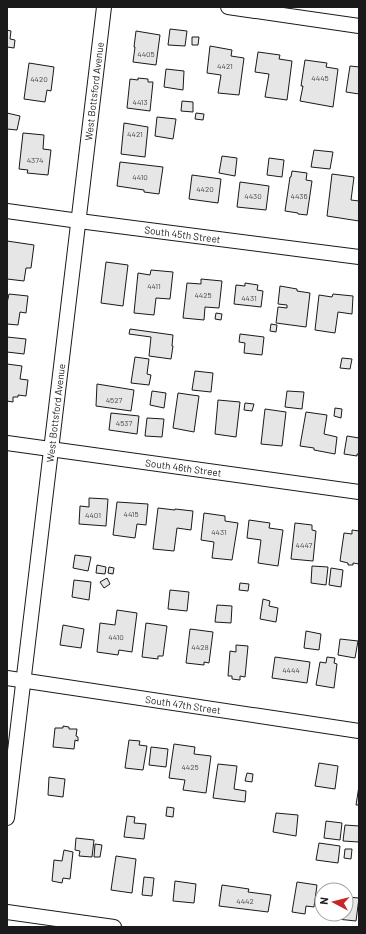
<svg xmlns="http://www.w3.org/2000/svg" width="366" height="934" font-family="Barlow,sans-serif">
	<rect width="100%" height="100%" fill="#fff"/>
	<!-- building -->
	<path fill="#e6e6e6" stroke="#1a1a1a" d="M170,29L187,31L185,46L168,45Z
		M7,30L11,31L10,39L15,40L14,48L7,47Z
		M136,31L160,35L156,65L133,62L135,47H134Z
		M192,37H199L198,45H192Z
		M210,46L232,50L231,56L244,58L239,95L218,93L221,75L207,73Z
		M258,52L280,55L279,59L292,61L287,100L265,97L269,74L255,72Z
		M305,60L327,63L326,67L338,69L333,107L300,101L303,86H301Z
		M29,63L54,67L51,91L47,90L45,102L24,99Z
		M350,66L359,67V94L346,92Z
		M166,69L184,71L183,90L164,87Z
		M138,78L148,79V82H153L150,111L127,108L130,79L138,80Z
		M182,101L193,102V112L181,111Z
		M7,113L20,116L17,130L7,129Z
		M196,113L204,114L203,120L195,119Z
		M157,117L176,119L173,139L155,136Z
		M124,123L148,127L145,157L121,154Z
		M23,133L44,135L43,149L51,150L48,175L27,173L28,170L19,169Z
		M314,150L333,152L330,169L311,167Z
		M222,156L237,158L235,176L219,173Z
		M269,158L284,160L282,177L267,175Z
		M120,162L163,167L159,194L144,192V190L117,186Z
		M292,171L307,173L306,180L312,181L307,215L298,214V213L285,211L290,177H291Z
		M332,174L354,177L351,200L359,201V221L327,216Z
		M192,175L221,179L218,203L189,199Z
		M240,182L269,186L266,210L237,207Z
		M7,241L34,245L31,268H26L24,281L7,279Z
		M106,262L128,265L123,306L101,303Z
		M151,270L173,272L170,299L156,298L154,315L134,313L138,273L150,275Z
		M201,279L222,281L219,308L205,307L204,320L183,318L187,283L201,284Z
		M245,283L258,285L257,290L263,291L261,307L234,304L236,285L245,286Z
		M280,286L297,289V291L310,293L306,327L276,323L278,307L287,308V305L278,304Z
		M9,294L28,296L26,313L20,312L18,325L7,324V303Z
		M333,294L353,296L352,314L338,312L335,333L315,330L319,295L332,297Z
		M216,313L222,314L221,320L215,319Z
		M271,324L277,325L276,332L270,331Z
		M130,329L173,335L172,346H173L171,359L149,356L151,337L129,334Z
		M240,334L264,337L262,355L244,353L245,343L239,342Z
		M7,337L26,339L24,354L7,352Z
		M135,357L149,359L147,374L151,375L149,385L131,383Z
		M342,358L352,359L350,369L340,368Z
		M7,364L22,366L20,379L28,380L26,396L18,395V397H13V402L7,401Z
		M195,371L213,373L211,392L192,390Z
		M97,384L134,390L131,411L96,406Z
		M152,391L166,393L164,408L150,405Z
		M287,391L304,392L302,409L285,407Z
		M178,393L199,396L194,432L173,428Z
		M218,400L240,402L236,437L215,434Z
		M245,403L254,404L252,411L244,410Z
		M335,408L342,409L341,418L334,416Z
		M265,409L286,412L282,446L261,444Z
		M306,412L327,415L324,434L337,437L335,454L314,450V448L300,446Z
		M111,413L139,416L137,434L109,430Z
		M147,418L164,419L162,437L145,436Z
		M347,436L359,438V454H357V456L344,454Z
		M89,498L108,499L106,526L79,524L80,506L89,507Z
		M117,502L148,504L146,525L137,524L135,538L113,535Z
		M158,508L175,510V509L193,511L191,530L177,528L174,551L153,549Z
		M204,513L225,516V521L238,523L232,560L212,558L214,542L201,540Z
		M249,520L270,523L269,528L283,530L278,566L258,563L261,540L247,538Z
		M295,523L312,525V530L316,531L313,561L291,559Z
		M352,530L359,531V564L353,563V565H348V563L340,561L344,533L352,534Z
		M75,555L91,557L88,571L73,568Z
		M97,565L106,567L105,574L96,573Z
		M312,566L328,567L326,585L311,583Z
		M109,567L114,568L113,574L108,573Z
		M331,568L343,570L341,587L329,585Z
		M107,578L110,584L104,588L100,582Z
		M74,580L91,582L89,600L72,597Z
		M240,583L249,584L248,591L239,590Z
		M170,590L189,592L187,611L168,609Z
		M263,599L270,601L269,606L278,608L276,622L260,619Z
		M217,605L232,606L231,623L215,622Z
		M117,610L137,613L132,652L119,650L118,655L97,652L100,623L115,625Z
		M146,623L167,626L163,656H158V659L142,657Z
		M63,625L84,629L81,648L60,645Z
		M190,629L213,632L209,663L204,662V665L186,663Z
		M306,631L321,634L319,650L304,648Z
		M340,639L358,641L355,658L338,655Z
		M236,645L248,646L245,677L240,676V680L232,679V676H228L230,651L236,652Z
		M275,657L310,662L307,683L272,678Z
		M327,657L335,658L334,663L337,664L334,688L316,685L320,662L326,663Z
		M63,726L69,727V729H77L76,736L78,737V741L75,740L74,749L53,747L55,728H63Z
		M129,740L140,741L139,745L147,746L143,770L125,768Z
		M174,744L195,747L194,754L211,756L206,793L183,790L185,780L169,778Z
		M151,747L168,749L166,767L149,765Z
		M319,763L338,766L335,789L315,786Z
		M218,764L237,766L234,789L246,791L245,802L213,798Z
		M247,773L253,774L252,782L245,781Z
		M49,777L65,779L63,797L48,795Z
		M359,786V805H356Z
		M167,807L174,808L173,817L166,816Z
		M276,813L298,815L296,836L273,832Z
		M127,816L135,817L134,823L146,824L144,839L124,837Z
		M326,821L342,823L340,840L324,838Z
		M345,825L359,826V842L343,841Z
		M76,838L94,840L92,857L79,856L80,851L75,850Z
		M319,843L340,846L338,863L316,860Z
		M95,844L102,845L100,857H94Z
		M345,849H352L351,859L344,858Z
		M64,850L73,852L70,879L63,878L62,883L52,881L54,860L62,861Z
		M116,856L136,859L132,893L111,890Z
		M144,877L154,878L152,896L142,895Z
		M175,881L196,884L194,903L173,901Z
		M297,882L317,885L314,907L306,906L305,914L292,912Z
		M222,885L249,889L248,892L271,895L268,912L219,906Z
		M346,897L359,898L356,921L337,919V914H346Z"/>
	<g fill="none" stroke-linecap="round" stroke-linejoin="round">
		<!-- street casing -->
		<g stroke="#1a1a1a" stroke-width="16">
			<g id="street">
				<path d="M228,7L359,26"/>
				<path id="s1" d="M7,211L79,221L359,257"/>
				<path id="s2" d="M7,443L359,492"/>
				<path id="s3" d="M7,678L359,731"/>
				<path id="s4" d="M7,818L104,7"/>
				<path d="M7,912L114,927"/>
			</g>
		</g>
		<!-- street -->
		<use href="#street" stroke="#fff" stroke-width="14"/>
	</g>
	<g text-anchor="middle" stroke-width="3" stroke-linejoin="round" paint-order="stroke">
		<!-- number labels -->
		<g font-size="8" fill="#4d4d4d">
			<text x="146" y="57">4405</text>
			<text x="225" y="69">4421</text>
			<text x="320" y="81">4445</text>
			<text x="39" y="82">4420</text>
			<text x="140" y="105">4413</text>
			<text x="135" y="137">4421</text>
			<text x="35" y="163">4374</text>
			<text x="140" y="180">4410</text>
			<text x="205" y="192">4420</text>
			<text x="253" y="199">4430</text>
			<text x="299" y="199">4436</text>
			<text x="154" y="289">4411</text>
			<text x="203" y="298">4425</text>
			<text x="249" y="301">4431</text>
			<text x="114" y="403">4527</text>
			<text x="124" y="426">4537</text>
			<text x="131" y="517">4415</text>
			<text x="93" y="518">4401</text>
			<text x="219" y="535">4431</text>
			<text x="304" y="548">4447</text>
			<text x="116" y="640">4410</text>
			<text x="200" y="650">4428</text>
			<text x="291" y="673">4444</text>
			<text x="190" y="770">4425</text>
			<text x="245" y="904">4442</text>
		</g>
		<!-- street labels -->
		<g font-size="10" fill="#1a1a1a" stroke="#fff">
			<text dy="4" stroke="none"><textPath href="#s4" startOffset="732">West Bottsford Avenue</textPath></text>
			<text dy="4" stroke="none"><textPath href="#s1" startOffset="177">South 45th Street</textPath></text>
			<text dy="4" stroke="none"><textPath href="#s4" startOffset="408">West Bottsford Avenue</textPath></text>
			<text dy="4" stroke="none"><textPath href="#s2" startOffset="178">South 46th Street</textPath></text>
			<text dy="4" stroke="none"><textPath href="#s3" startOffset="178">South 47th Street</textPath></text>
		</g>
	</g>
	<!-- border -->
	<rect width="366" height="934" fill="none" stroke="#1a1a1a" stroke-width="16"/>
	<!-- north arrow -->
	<g transform="translate(334 902) rotate(277)"><circle r="19" fill="#ffffff" stroke="#a3a3a3"/>
	<path d="M0-3L7 15L0 10L-7 15Z" fill="#c62828"/>
	<text y="-6" font-size="11" font-weight="bold" text-anchor="middle" fill="#1a1a1a">N</text>
	</g>
</svg>
